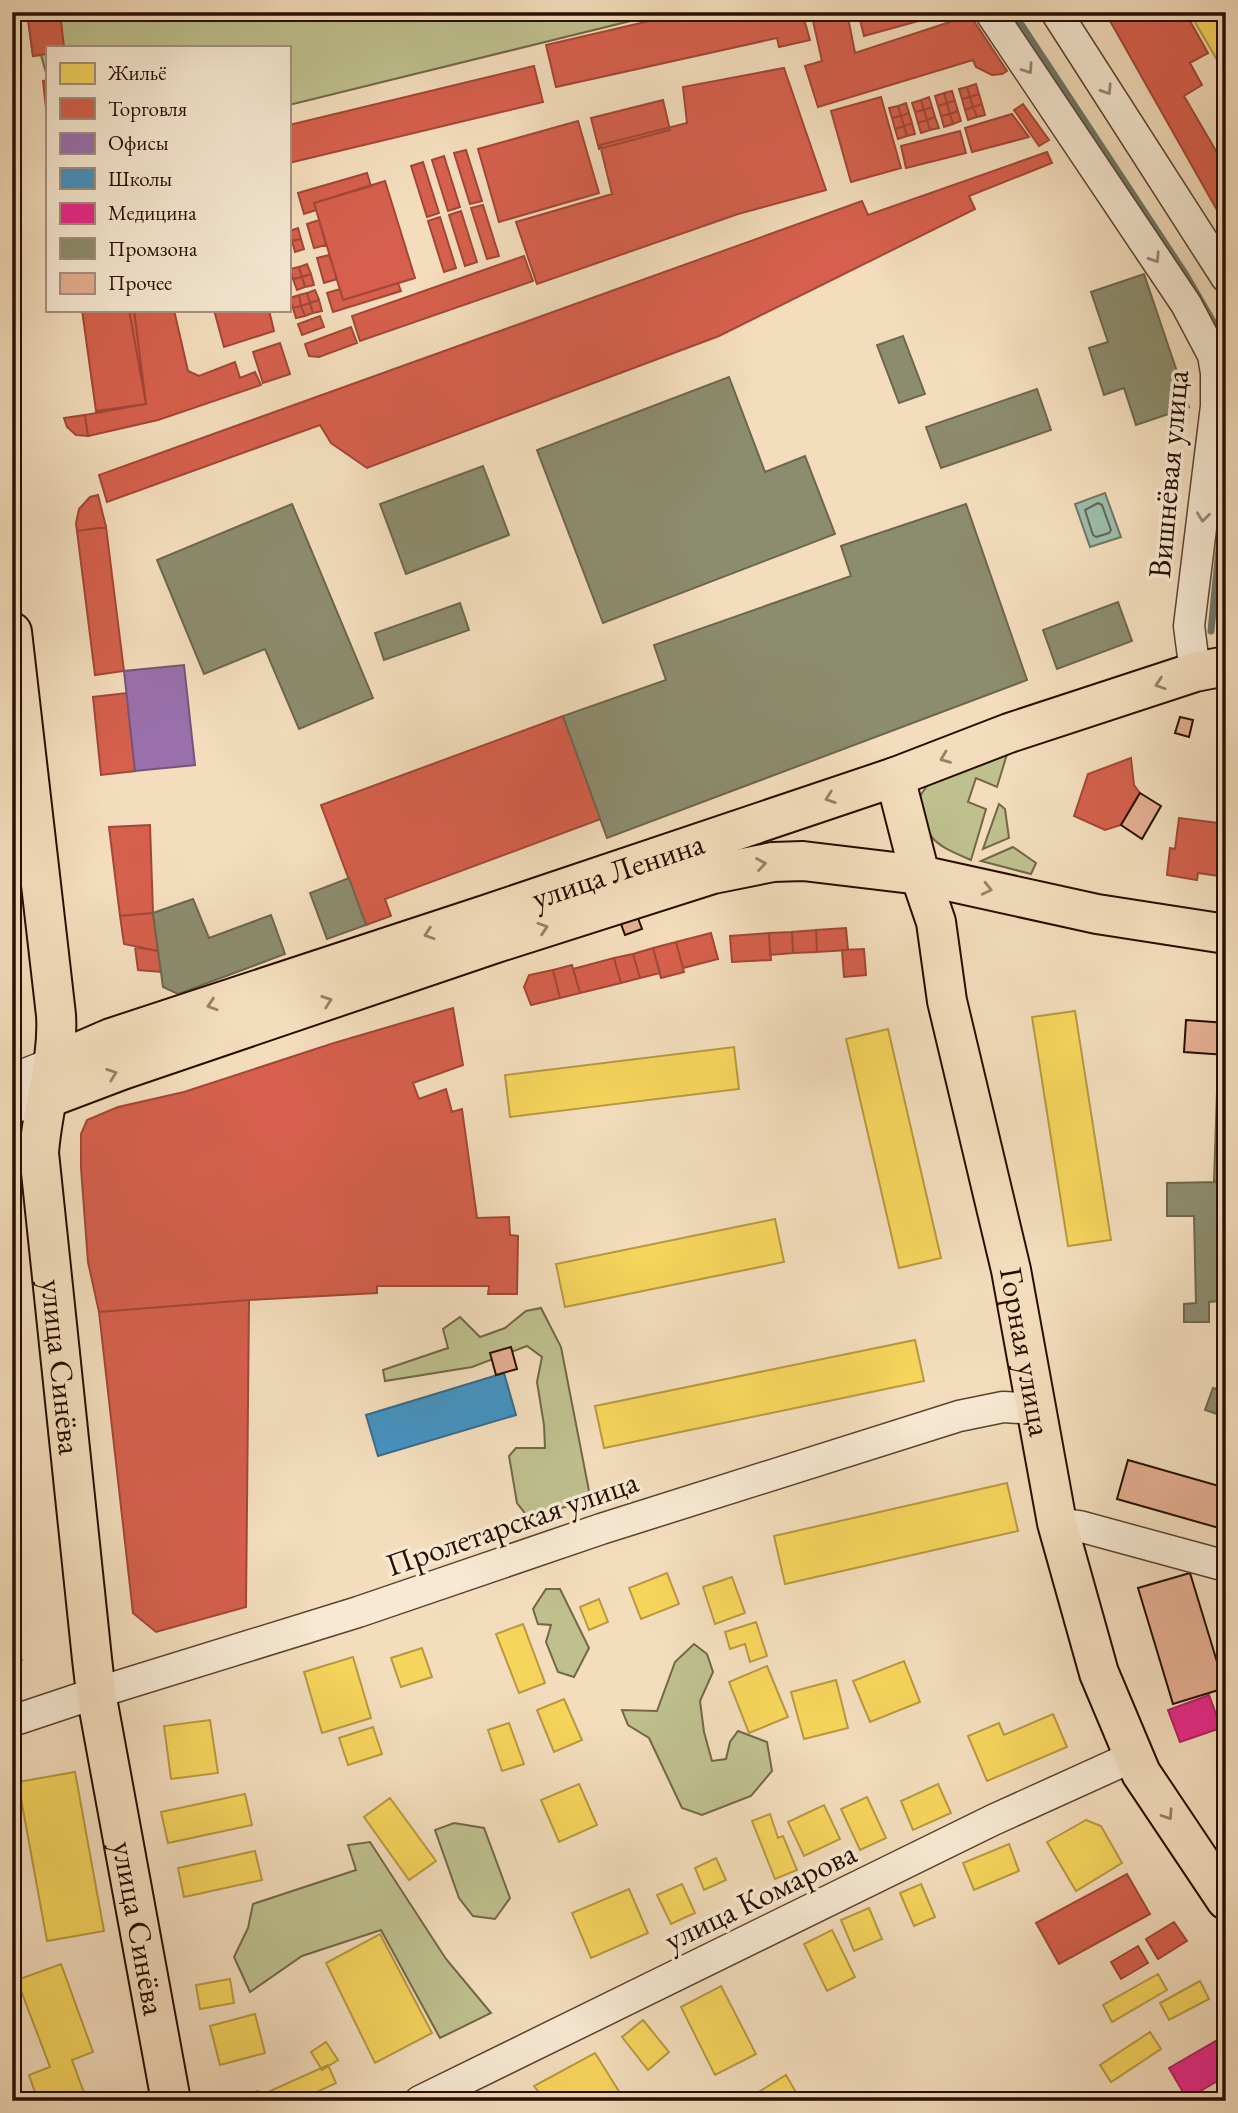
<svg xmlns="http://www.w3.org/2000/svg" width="1238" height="2113" font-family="'EB Garamond',serif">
	<rect width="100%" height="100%" fill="#f3ddbc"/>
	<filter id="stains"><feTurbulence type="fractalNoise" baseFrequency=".00286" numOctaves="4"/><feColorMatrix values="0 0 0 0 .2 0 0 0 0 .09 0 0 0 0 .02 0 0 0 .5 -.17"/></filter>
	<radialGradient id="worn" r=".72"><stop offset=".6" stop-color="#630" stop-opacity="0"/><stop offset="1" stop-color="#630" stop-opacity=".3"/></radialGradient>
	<!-- green -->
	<path fill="#bec08e" stroke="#736747" stroke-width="2" d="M27,12H667L289,105V47H47V76L41,55L33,56Z
		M1007,754L997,787L976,778L968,802L986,809L971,860C929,842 927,840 920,796L931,780Z
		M999,804L1005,809L1009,838L983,849Z
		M1013,847L1036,863L1031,874L981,861Z
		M541,1308L561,1347L589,1491L576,1504L528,1517L517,1503L509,1456L516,1448H545L544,1425L537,1382L542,1357L527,1346L472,1367L385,1381L383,1370L448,1348L443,1329L460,1317L480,1337L505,1328L526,1311Z
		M546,1589H560L589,1648L574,1677L558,1672L546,1642L551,1625L538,1624L533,1609Z
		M694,1644L707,1654L713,1672L700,1701L704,1732L712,1761L726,1759L730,1742L738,1731L767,1742L772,1771L751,1796L702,1815L682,1808L649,1738L628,1725L622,1710L657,1711L675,1662Z
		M454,1823L484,1828L510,1898L495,1919L473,1916L459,1898L435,1830Z
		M370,1842L446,1959L491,2013L440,2038L381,1930L302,1956L250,1992L234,1957L248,1928L253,1904L356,1870L348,1845Z"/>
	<!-- water -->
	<path fill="#9dbdab" stroke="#6e7767" stroke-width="2" d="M1105,493L1121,537L1090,547L1075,504Z"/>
	<!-- homes -->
	<path fill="#f6d55c" stroke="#b89940" stroke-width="2" d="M1189,12H1226V75Z
		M1075,1011L1111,1240L1068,1246L1032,1017Z
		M888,1029L941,1258L899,1268L846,1039Z
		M734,1047L739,1089L510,1117L505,1075Z
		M775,1219L784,1262L565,1307L556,1264Z
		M915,1340L924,1381L604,1448L595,1406Z
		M1007,1483L1018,1531L785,1584L774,1536Z
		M667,1573L679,1604L641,1619L629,1588Z
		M732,1577L745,1613L715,1624L703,1587Z
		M599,1599L608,1622L589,1630L580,1607Z
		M756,1622L767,1656L750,1662L745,1644L730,1649L725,1632Z
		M523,1624L545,1683L519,1693L496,1634Z
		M12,1636L22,1660L12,1664Z
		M422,1648L432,1677L401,1687L391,1658Z
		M353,1657L371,1718L322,1733L304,1672Z
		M904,1661L920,1702L870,1722L853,1681Z
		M767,1666L788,1717L749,1733L729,1682Z
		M836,1680L848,1728L804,1739L791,1692Z
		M564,1699L582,1740L554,1752L537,1710Z
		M1053,1714L1067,1747L987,1781L968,1736L999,1723L1004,1735Z
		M210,1720L218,1773L171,1779L164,1726Z
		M509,1723L524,1764L502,1771L488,1730Z
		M373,1727L382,1754L348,1765L339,1738Z
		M75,1772L104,1931L47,1941L18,1782Z
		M579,1784L597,1825L559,1842L541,1800Z
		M938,1784L951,1813L913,1830L901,1801Z
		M245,1794L252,1825L168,1843L161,1812Z
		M867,1797L886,1838L860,1850L841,1809Z
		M390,1798L436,1861L409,1880L364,1817Z
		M824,1805L840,1839L804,1856L788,1822Z
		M770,1814L778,1838L783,1836L797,1870L775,1879L752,1821Z
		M1086,1820L1101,1826L1122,1863L1076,1891L1047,1842Z
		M1009,1844L1019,1871L974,1890L963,1863Z
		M255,1851L262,1880L184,1897L178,1868Z
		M716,1858L726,1880L704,1890L695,1868Z
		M682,1884L695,1913L671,1924L657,1895Z
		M921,1884L935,1917L914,1926L900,1893Z
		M629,1889L648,1933L591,1958L572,1913Z
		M869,1908L882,1939L854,1951L841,1920Z
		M832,1930L855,1977L827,1991L804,1944Z
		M380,1934L432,2033L375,2063L326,1963Z
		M61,1964L93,2052L72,2060L87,2101H38L29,2075L50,2067L17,1980Z
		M1158,1974L1167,1990L1112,2022L1103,2005Z
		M230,1979L234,2003L200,2009L196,1985Z
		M1200,1981L1209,1999L1169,2020L1160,2003Z
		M721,1986L756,2054L715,2075L681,2007Z
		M255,2014L265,2053L220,2065L210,2026Z
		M643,2020L669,2052L648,2070L622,2037Z
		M1150,2032L1161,2049L1111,2082L1100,2065Z
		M326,2042L338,2060L322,2070L311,2052Z
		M595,2053L625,2101H546L534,2086Z
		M328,2065L336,2083L298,2101H274L270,2091Z
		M786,2075L801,2101H750L749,2098Z
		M258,2091L261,2101H223Z"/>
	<!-- shops -->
	<path fill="#d6604d" stroke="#a24736" stroke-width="2" d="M27,12H60L64,47H47V54L33,56Z
		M688,12H802L810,40L779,47L777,38L556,87L546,45Z
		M811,12H847L855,53L950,22L942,12H968L1007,71L1002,74L992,75L976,67L973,60L818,107L805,66L822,61Z
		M858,12H926L929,18L864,36Z
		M1105,12H1146L1150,19L1161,12H1185L1208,53L1190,63L1202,85L1184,96L1226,168V226Z
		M534,66L543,102L289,163V125Z
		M784,68L826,190L738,214L537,284L516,222L612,194L600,145L687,123L683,87Z
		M47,80V117L43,81Z
		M976,84L979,94L970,97L967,87Z
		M967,87L970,97L962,99L959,89Z
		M952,91L955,101L947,103L944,93Z
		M944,93L947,103L938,106L935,96Z
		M979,94L982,104L973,107L970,97Z
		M881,97L901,168L851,182L831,111Z
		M929,97L932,107L924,110L921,100Z
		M970,97L973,107L965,110L962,99Z
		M663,100L670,130L599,149L591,118Z
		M921,100L924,110L915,112L912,103Z
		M955,101L958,111L950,114L947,103Z
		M906,103L909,113L901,116L898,106Z
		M947,103L950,114L941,116L938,106Z
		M982,104L985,115L977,117L973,107Z
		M1023,104L1049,140L1039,146L1014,110Z
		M898,106L901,116L892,118L889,108Z
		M932,107L935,117L927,120L924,110Z
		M973,107L977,117L968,120L965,110Z
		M924,110L927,120L918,123L915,112Z
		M958,111L961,121L953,124L950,114Z
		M909,113L912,123L904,126L901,116Z
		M950,114L953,124L944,127L941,116Z
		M1012,114L1029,137L972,152L965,128Z
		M901,116L904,126L895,129L892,118Z
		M935,117L939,128L930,130L927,120Z
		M927,120L930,130L921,133L918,123Z
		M578,121L599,193L499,222L478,149Z
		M912,123L915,134L907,136L904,126Z
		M904,126L907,136L898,139L895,129Z
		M960,131L966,153L906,168L901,146Z
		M466,150L482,201L470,204L454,153Z
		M1047,152L1052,163L969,196L975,209L719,336L367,468L331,443L320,425L107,502L99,475L862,201L868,215Z
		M444,156L460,207L448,211L432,160Z
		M423,162L439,213L427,217L411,166Z
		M367,173L371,186L314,203L316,210L304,214L298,193Z
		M385,181L415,278L343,300L314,203Z
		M483,205L499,256L487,259L471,208Z
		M461,211L477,262L465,266L449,215Z
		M440,217L456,268L444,272L428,221Z
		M319,220L326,245L314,248L307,224Z
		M298,228L301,239L292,241L290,231Z
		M301,239L304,249L295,252L292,241Z
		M329,255L337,279L324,283L317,258Z
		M524,256L533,281L360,341L352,316Z
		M307,264L311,274L302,277L299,267Z
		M299,267L302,277L293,279L290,269Z
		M311,274L314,285L305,287L302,277Z
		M302,277L305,287L297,290L293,279Z
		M398,283L401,291L333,312L327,293L340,289L343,300Z
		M315,290L319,300L310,303L307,293Z
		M307,293L310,303L301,306L299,295Z
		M299,295L301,306L293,308L290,298Z
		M319,300L322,311L313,313L310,303Z
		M310,303L313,313L305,316L301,306Z
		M301,306L305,316L296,318L293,308Z
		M82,310H134L146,404L96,411Z
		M129,310H174L188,371L199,376L235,362L240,378L255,372L261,385L158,420L88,436L85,415L146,404Z
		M214,310H269L274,331L224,347Z
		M320,316L324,327L302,335L298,324Z
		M351,327L357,343L319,357L309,356L305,344Z
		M280,343L290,374L263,383L253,352Z
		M85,415L88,436L76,435L67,427L64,418Z
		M98,495L106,527L77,531L76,523L79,509L90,497Z
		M106,527L124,671L95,675L77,531Z
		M127,693L135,771L101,775L93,697Z
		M563,716L601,819L385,899L391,916L366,925L321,805Z
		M1131,758L1134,785L1140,793L1121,825L1105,830L1074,816L1088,774Z
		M1179,818L1226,824V877L1198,873L1197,880L1167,875L1170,848L1175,849Z
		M150,825L153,913L120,916L109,827Z
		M153,913L158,951L124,944L120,916Z
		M846,928L848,950L817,952L816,930Z
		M816,930L817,952L793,953L792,932Z
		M792,932L793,953L770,955L769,933Z
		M711,933L718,959L683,968L676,942Z
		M769,933L771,960L732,962L730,936Z
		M676,942L684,972L661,978L653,948Z
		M135,947L158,951L161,972L138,970Z
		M653,948L660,973L640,978L633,954Z
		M864,949L866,975L844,977L842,950Z
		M633,954L640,978L621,983L614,958Z
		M614,958L621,983L580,993L573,969Z
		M572,965L580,993L560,998L553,970Z
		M553,970L560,998L531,1005L524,987L529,975Z
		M453,1008L463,1065L413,1083L419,1099L446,1089L452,1112L462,1109L477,1218L509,1217L510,1235L518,1236L517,1294H488L489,1286H377V1293L249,1300L99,1312L88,1262L81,1168V1134L87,1120L118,1107L184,1092L334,1043Z
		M249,1300L246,1607L156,1632L133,1613L99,1312Z
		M1127,1874L1150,1914L1059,1964L1036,1923Z
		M1174,1922L1187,1941L1158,1959L1146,1939Z
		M1138,1946L1148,1963L1121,1979L1111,1962Z"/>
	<!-- offices -->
	<path fill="#9970ab" stroke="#775378" stroke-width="2" d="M184,665L195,765L135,771L124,671Z"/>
	<!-- schools -->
	<path fill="#4393c3" stroke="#3b6b88" stroke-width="2" d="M504,1373L516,1415L378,1456L366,1415Z"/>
	<!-- health -->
	<path fill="#e7298a" stroke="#ae2161" stroke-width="2" d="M1209,1695L1221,1728L1180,1742L1168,1710Z
		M1226,2035V2076L1187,2099L1169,2068Z"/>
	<!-- industry -->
	<path fill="#8c8c6e" stroke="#6e664d" stroke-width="2" d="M1144,274L1189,407L1136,425L1124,388L1104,395L1089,348L1108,342L1091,292Z
		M903,336L925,394L899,403L877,345Z
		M729,377L765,472L805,456L835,534L603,623L537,450Z
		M1037,389L1051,430L941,468L926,427Z
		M483,466L509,535L406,574L380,504Z
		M292,504L373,698L299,729L265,649L204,674L157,560Z
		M966,504L1027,680L607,838L563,716L666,680L654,645L851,576L841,546Z
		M1118,602L1132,641L1057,669L1043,630Z
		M460,603L469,630L384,660L375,633Z
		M349,878L366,925L327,939L310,893Z
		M193,899L209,938L271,915L285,954L178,994L163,987L153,913Z
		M1218,1062L1226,1063V1181H1214Z
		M1218,1182L1221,1301L1209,1302V1322H1184V1304L1196,1303L1194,1216H1167V1183Z
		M1213,1388L1226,1392V1417L1205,1410Z"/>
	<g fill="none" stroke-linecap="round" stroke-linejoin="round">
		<!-- shore -->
		<path stroke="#626656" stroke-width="2" d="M1098,503L1102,505L1111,530L1109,533L1096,537L1093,535L1085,510Z"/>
		<!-- stream -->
		<path stroke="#6e7767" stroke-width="7" d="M1013,12L1186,275L1226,344
			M1211,631L1226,477"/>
	</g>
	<!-- building -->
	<path fill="#e5af92" stroke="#280e00" stroke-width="2" d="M305,12H495L305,16Z
		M1180,717L1193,720L1189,737L1175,733Z
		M1140,793L1161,806L1142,839L1121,825Z
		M638,918L642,929L625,935L621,924Z
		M1186,1020L1226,1023V1055L1184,1052Z
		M511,1347L517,1369L496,1375L490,1353Z
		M1128,1460L1226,1488V1530L1117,1499Z
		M1190,1573L1225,1688L1173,1704L1138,1588Z"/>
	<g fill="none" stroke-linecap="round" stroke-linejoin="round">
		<!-- minor casing -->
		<g stroke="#5b422f" stroke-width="33">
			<path id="minor" d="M990,12L1186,304L1213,355L1216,373V406L1189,626L1195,672
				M1056,12L1226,277
				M12,1079L53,1063
				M12,1108L48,1098
				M1057,1523L1079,1526L1226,1566
				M12,1721L96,1693L358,1612L601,1529L959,1416L1003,1407L1037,1409
				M420,2101L993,1820L1132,1757"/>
		</g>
		<!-- major casing -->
		<g stroke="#280e00" stroke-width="42">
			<g id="major">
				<path id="s1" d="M12,632L56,1015C59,1061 42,1106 39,1153L92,1659L96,1693L171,2101"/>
				<path id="s2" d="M895,777L920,875L936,922L947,1001L1011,1270L1057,1523L1099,1673L1141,1773L1226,1900"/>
				<path id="s3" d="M53,1063L111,1038L485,915L895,777L1009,733L1195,672L1226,666"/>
				<path d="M48,1098L122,1070L493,944L713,874L773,862L803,861L920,875L1097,914L1226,934"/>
			</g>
		</g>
		<!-- minor -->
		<use href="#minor" stroke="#f7e9d3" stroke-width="30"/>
		<!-- major -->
		<use href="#major" stroke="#f3ddbc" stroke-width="38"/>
	</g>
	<!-- one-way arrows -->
	<defs><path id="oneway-chevron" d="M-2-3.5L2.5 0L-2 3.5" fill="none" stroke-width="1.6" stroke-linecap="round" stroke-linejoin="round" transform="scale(1.75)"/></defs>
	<g stroke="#9a8674">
		<use href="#oneway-chevron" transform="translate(1028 69) rotate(56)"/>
		<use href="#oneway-chevron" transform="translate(1107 90) rotate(57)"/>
		<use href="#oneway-chevron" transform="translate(1155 258) rotate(57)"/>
		<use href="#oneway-chevron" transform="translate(1203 517) rotate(97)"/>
	</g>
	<g stroke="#988067">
		<use href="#oneway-chevron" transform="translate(1160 684) rotate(162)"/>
		<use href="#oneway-chevron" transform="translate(945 758) rotate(159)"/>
		<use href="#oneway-chevron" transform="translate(830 798) rotate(161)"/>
		<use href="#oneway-chevron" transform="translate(761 864) rotate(-9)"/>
		<use href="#oneway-chevron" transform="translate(987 889) rotate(13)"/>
		<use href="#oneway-chevron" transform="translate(543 928) rotate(-18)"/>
		<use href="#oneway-chevron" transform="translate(429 934) rotate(162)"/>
		<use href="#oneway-chevron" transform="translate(327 1001) rotate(-19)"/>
		<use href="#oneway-chevron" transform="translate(212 1005) rotate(162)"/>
		<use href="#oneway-chevron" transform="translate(112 1074) rotate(-20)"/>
		<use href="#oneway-chevron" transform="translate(1168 1815) rotate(56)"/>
	</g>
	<g text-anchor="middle" stroke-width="7" stroke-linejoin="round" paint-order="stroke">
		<!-- street labels -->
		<g font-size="32" fill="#280e00" stroke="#f7e9d3">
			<text transform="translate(1168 474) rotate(-85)" y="11">Вишнёвая улица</text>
			<text dy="11" stroke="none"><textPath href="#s3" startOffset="597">улица Ленина</textPath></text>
			<text dy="11" stroke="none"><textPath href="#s2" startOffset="590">Горная улица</textPath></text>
			<text dy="11" stroke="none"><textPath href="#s1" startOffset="740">улица Синёва</textPath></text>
			<text transform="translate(512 1523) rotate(-19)" y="11">Пролетарская улица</text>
			<text transform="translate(760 1896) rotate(-26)" y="11">улица Комарова</text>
			<text dy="11" stroke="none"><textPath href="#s1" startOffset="1307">улица Синёва</textPath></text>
		</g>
	</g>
	<!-- margin -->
	<rect width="1238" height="2113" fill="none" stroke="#f3ddbc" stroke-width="42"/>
	<rect x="14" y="14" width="1210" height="2085" fill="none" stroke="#280e00" stroke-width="3.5"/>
	<rect x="21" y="21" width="1196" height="2071" fill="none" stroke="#280e00" stroke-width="2"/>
	<!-- legend -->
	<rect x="46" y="46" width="245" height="266" fill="#f7e9d3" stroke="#a4917f" stroke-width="2"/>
	<rect x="60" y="63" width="35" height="21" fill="#f6d55c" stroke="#a4917f" stroke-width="2"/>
	<text x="108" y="80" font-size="21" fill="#280e00">Жильё</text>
	<rect x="60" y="98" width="35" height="21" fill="#d6604d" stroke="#a4917f" stroke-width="2"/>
	<text x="108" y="116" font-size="21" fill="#280e00">Торговля</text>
	<rect x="60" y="133" width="35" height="21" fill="#9970ab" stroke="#a4917f" stroke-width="2"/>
	<text x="108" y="150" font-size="21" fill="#280e00">Офисы</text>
	<rect x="60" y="168" width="35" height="21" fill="#4393c3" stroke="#a4917f" stroke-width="2"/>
	<text x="108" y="186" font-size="21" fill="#280e00">Школы</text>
	<rect x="60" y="203" width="35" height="21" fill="#e7298a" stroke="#a4917f" stroke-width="2"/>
	<text x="108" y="220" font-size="21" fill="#280e00">Медицина</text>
	<rect x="60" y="238" width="35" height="21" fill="#8c8c6e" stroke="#a4917f" stroke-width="2"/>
	<text x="108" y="256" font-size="21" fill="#280e00">Промзона</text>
	<rect x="60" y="273" width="35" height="21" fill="#e5af92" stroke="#a4917f" stroke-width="2"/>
	<text x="108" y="290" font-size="21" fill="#280e00">Прочее</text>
	<rect width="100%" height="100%" filter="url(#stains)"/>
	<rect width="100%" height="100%" fill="url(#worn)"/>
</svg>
